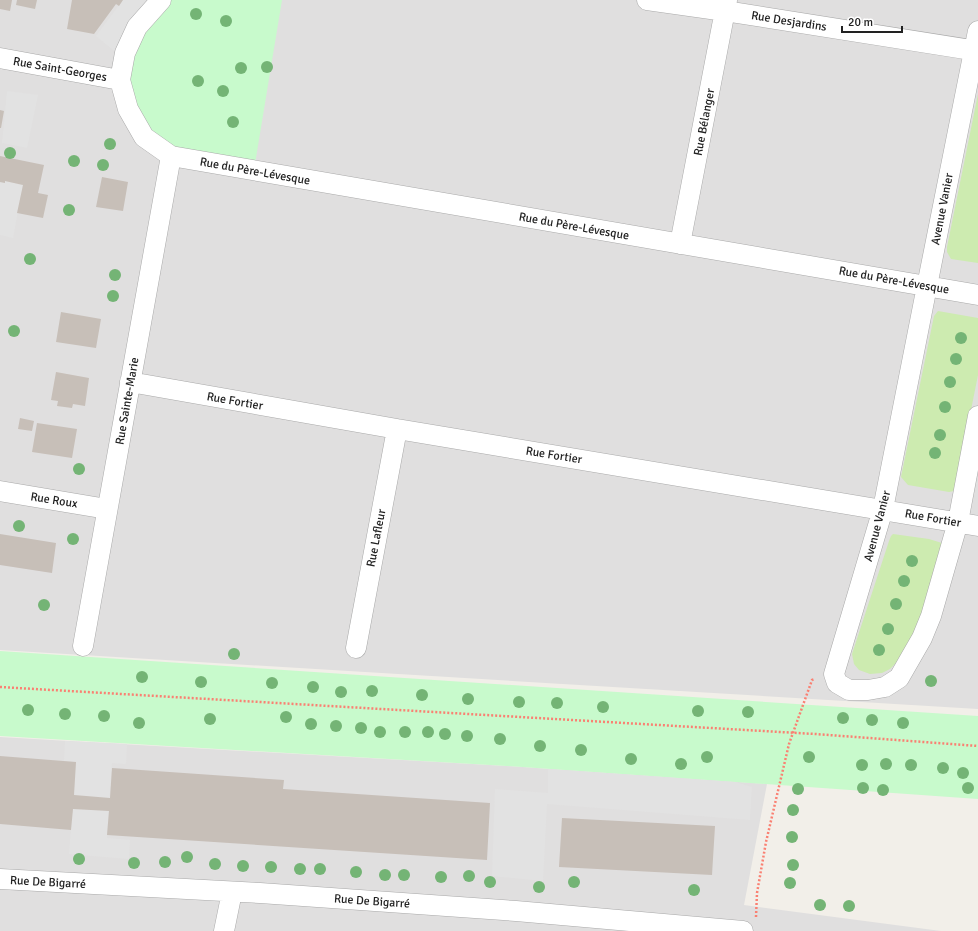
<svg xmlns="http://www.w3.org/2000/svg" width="978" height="931" font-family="Signika,sans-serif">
	<rect width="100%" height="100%" fill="#f2efe9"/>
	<!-- residential -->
	<path fill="#e0dfdf" d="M0,0H978V709L0,650Z
		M0,737L507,766L767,784L744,905L941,931H0Z"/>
	<!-- grass -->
	<path fill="#cdebb0" d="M978,94V263L951,259L947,252V247Z
		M938,311L978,318V375L956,485L954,491L949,492L908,485L901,477L934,316Z
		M893,534L929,539L942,543L917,630L897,662L890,669L882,673L870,674L859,670L854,664L852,654L889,541L891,536Z"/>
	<!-- park -->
	<path fill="#c8facc" d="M161,0H282L254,170L171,156L128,109L125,53Z
		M0,651L978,716V799L507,766L0,736Z"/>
	<!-- parking -->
	<path fill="#e2e2e2" d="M123,0H161L124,59L96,36Z
		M7,91L38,95L27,148L2,143Z
		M5,181L23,185L13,238L0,235V182L5,183Z
		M65,741L127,744L126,764L112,763L107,838L130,840L129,859L69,854L76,762L64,761Z
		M548,769L735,782L752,787L750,820L547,804L543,881L492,876L495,789L548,793Z"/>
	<!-- building -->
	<path fill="#c7bfb8" d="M0,0H12L10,11L0,9Z
		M17,0H37L35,9L16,5Z
		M72,0H123L119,6L116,4L94,34L67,29Z
		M0,110L4,111L1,128H0Z
		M0,156L44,165L38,193L48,195L43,218L17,213L23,185L5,181V183L0,182Z
		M102,177L128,182L123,211L96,207Z
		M61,312L101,319L96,348L56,342Z
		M56,372L89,378L85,406L73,404L72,408L57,406L58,401L51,400Z
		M20,418L34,421L32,431L18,429Z
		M37,423L77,429L72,458L32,452Z
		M0,534L56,543L52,573L0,565Z
		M0,756L76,762L74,795L110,798L112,768L284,780L283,789L490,803L487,860L107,835L109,811L73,809L71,830L0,824Z
		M562,818L715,826L712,875L559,867Z"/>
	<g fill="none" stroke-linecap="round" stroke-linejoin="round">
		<!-- minor casing -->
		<g stroke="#a9a9a9" stroke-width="21">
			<path id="minor" d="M647,0L725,11L978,51
				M978,31L927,286L883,509L834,674L837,683L849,690H868L885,687L899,678L922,638L931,616L958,522L978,416
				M0,58L120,80L128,109L144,137L171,156L978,295
				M120,80L125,53L137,27L161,0
				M680,244L727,0
				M130,382L397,429L978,526
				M0,491L107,509
				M83,646L171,156
				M356,648L397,429
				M0,879L260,893L516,911L743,931
				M224,931L232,892"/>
		</g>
		<!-- path -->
		<path stroke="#fa8072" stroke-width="2.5" stroke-dasharray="2 2" stroke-linecap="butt" d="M0,687L815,734L978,746
			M756,917L757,893L766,842L789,744L812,680L815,679"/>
		<!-- minor -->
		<use href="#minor" stroke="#fff" stroke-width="20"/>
	</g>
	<!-- trees -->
	<g fill="#74b475">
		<circle cx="196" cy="14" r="6"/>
		<circle cx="226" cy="21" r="6"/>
		<circle cx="267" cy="67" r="6"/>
		<circle cx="241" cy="68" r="6"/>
		<circle cx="198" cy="81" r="6"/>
		<circle cx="223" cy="91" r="6"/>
		<circle cx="233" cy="122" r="6"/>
		<circle cx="110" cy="144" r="6"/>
		<circle cx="10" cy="153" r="6"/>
		<circle cx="74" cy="161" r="6"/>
		<circle cx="103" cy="165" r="6"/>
		<circle cx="69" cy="210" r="6"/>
		<circle cx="30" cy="259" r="6"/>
		<circle cx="115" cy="275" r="6"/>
		<circle cx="113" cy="296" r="6"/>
		<circle cx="14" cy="331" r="6"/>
		<circle cx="961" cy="338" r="6"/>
		<circle cx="956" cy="359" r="6"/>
		<circle cx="950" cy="382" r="6"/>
		<circle cx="945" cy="407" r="6"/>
		<circle cx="940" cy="435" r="6"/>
		<circle cx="935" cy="453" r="6"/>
		<circle cx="79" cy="469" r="6"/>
		<circle cx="19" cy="526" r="6"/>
		<circle cx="73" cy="539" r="6"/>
		<circle cx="912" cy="561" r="6"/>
		<circle cx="904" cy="581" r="6"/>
		<circle cx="896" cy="604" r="6"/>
		<circle cx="44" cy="605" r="6"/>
		<circle cx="888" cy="629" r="6"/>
		<circle cx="879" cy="650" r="6"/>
		<circle cx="234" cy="654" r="6"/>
		<circle cx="142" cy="677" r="6"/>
		<circle cx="931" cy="681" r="6"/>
		<circle cx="201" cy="682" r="6"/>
		<circle cx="272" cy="683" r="6"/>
		<circle cx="313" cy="687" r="6"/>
		<circle cx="372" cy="691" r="6"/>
		<circle cx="341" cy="692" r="6"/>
		<circle cx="422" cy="695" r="6"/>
		<circle cx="468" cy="699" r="6"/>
		<circle cx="519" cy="702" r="6"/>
		<circle cx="557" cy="703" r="6"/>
		<circle cx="603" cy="707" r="6"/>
		<circle cx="28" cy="710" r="6"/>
		<circle cx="698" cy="711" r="6"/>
		<circle cx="748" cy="712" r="6"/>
		<circle cx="65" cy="714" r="6"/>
		<circle cx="104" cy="716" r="6"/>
		<circle cx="286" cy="717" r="6"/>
		<circle cx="843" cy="718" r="6"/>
		<circle cx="210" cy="719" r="6"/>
		<circle cx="872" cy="720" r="6"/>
		<circle cx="139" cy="723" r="6"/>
		<circle cx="903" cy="723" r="6"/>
		<circle cx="311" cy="724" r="6"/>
		<circle cx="336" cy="726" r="6"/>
		<circle cx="361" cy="728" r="6"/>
		<circle cx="380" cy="732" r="6"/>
		<circle cx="405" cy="732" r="6"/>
		<circle cx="428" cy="732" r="6"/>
		<circle cx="445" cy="734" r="6"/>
		<circle cx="467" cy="736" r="6"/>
		<circle cx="500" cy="739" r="6"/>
		<circle cx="540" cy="746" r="6"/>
		<circle cx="581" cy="750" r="6"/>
		<circle cx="707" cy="757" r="6"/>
		<circle cx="809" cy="757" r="6"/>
		<circle cx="631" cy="759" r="6"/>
		<circle cx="681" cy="764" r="6"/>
		<circle cx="886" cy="764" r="6"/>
		<circle cx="862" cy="765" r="6"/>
		<circle cx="911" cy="765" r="6"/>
		<circle cx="943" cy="768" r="6"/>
		<circle cx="963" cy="773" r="6"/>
		<circle cx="863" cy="788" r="6"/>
		<circle cx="968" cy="788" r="6"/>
		<circle cx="798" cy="789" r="6"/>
		<circle cx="883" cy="790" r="6"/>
		<circle cx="793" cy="810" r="6"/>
		<circle cx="792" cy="837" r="6"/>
		<circle cx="187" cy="857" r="6"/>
		<circle cx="79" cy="859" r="6"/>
		<circle cx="165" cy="862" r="6"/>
		<circle cx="134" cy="863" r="6"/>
		<circle cx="215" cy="864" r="6"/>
		<circle cx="793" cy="865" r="6"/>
		<circle cx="243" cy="866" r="6"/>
		<circle cx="271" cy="867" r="6"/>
		<circle cx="300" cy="869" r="6"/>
		<circle cx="320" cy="869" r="6"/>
		<circle cx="356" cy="872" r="6"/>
		<circle cx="385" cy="875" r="6"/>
		<circle cx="404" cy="875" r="6"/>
		<circle cx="469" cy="876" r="6"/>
		<circle cx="441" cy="877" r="6"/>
		<circle cx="490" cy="882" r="6"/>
		<circle cx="574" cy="882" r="6"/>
		<circle cx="790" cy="883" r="6"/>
		<circle cx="539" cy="887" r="6"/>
		<circle cx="694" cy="890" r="6"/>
		<circle cx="820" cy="905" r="6"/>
		<circle cx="849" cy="906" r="6"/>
	</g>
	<g text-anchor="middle" stroke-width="3" stroke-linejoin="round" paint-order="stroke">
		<!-- street labels -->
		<g font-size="12" fill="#222" stroke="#fff">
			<text transform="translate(789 21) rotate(9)" y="4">Rue Desjardins</text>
			<text transform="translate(60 69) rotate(10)" y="4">Rue Saint-Georges</text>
			<text transform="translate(704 122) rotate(-79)" y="4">Rue Bélanger</text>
			<text transform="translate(255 171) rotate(10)" y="4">Rue du Père-Lévesque</text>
			<text transform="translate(942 209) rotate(-79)" y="4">Avenue Vanier</text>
			<text transform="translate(574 226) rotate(10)" y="4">Rue du Père-Lévesque</text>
			<text transform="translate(894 280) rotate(10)" y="4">Rue du Père-Lévesque</text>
			<text transform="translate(127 401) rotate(-80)" y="4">Rue Sainte-Marie</text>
			<text transform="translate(235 401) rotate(10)" y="4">Rue Fortier</text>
			<text transform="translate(554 455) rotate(9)" y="4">Rue Fortier</text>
			<text transform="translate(54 500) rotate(9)" y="4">Rue Roux</text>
			<text transform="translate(933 518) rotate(10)" y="4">Rue Fortier</text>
			<text transform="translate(877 526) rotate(-75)" y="4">Avenue Vanier</text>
			<text transform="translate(376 538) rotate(-79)" y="4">Rue Lafleur</text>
			<text transform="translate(48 882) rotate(3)" y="4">Rue De Bigarré</text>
			<text transform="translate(372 901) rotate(4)" y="4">Rue De Bigarré</text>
		</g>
	</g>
	<!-- scale -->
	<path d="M842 26v6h60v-6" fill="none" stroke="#222222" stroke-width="2"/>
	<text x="848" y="26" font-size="12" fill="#222222" stroke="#ffffff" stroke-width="3" paint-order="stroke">20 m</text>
</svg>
